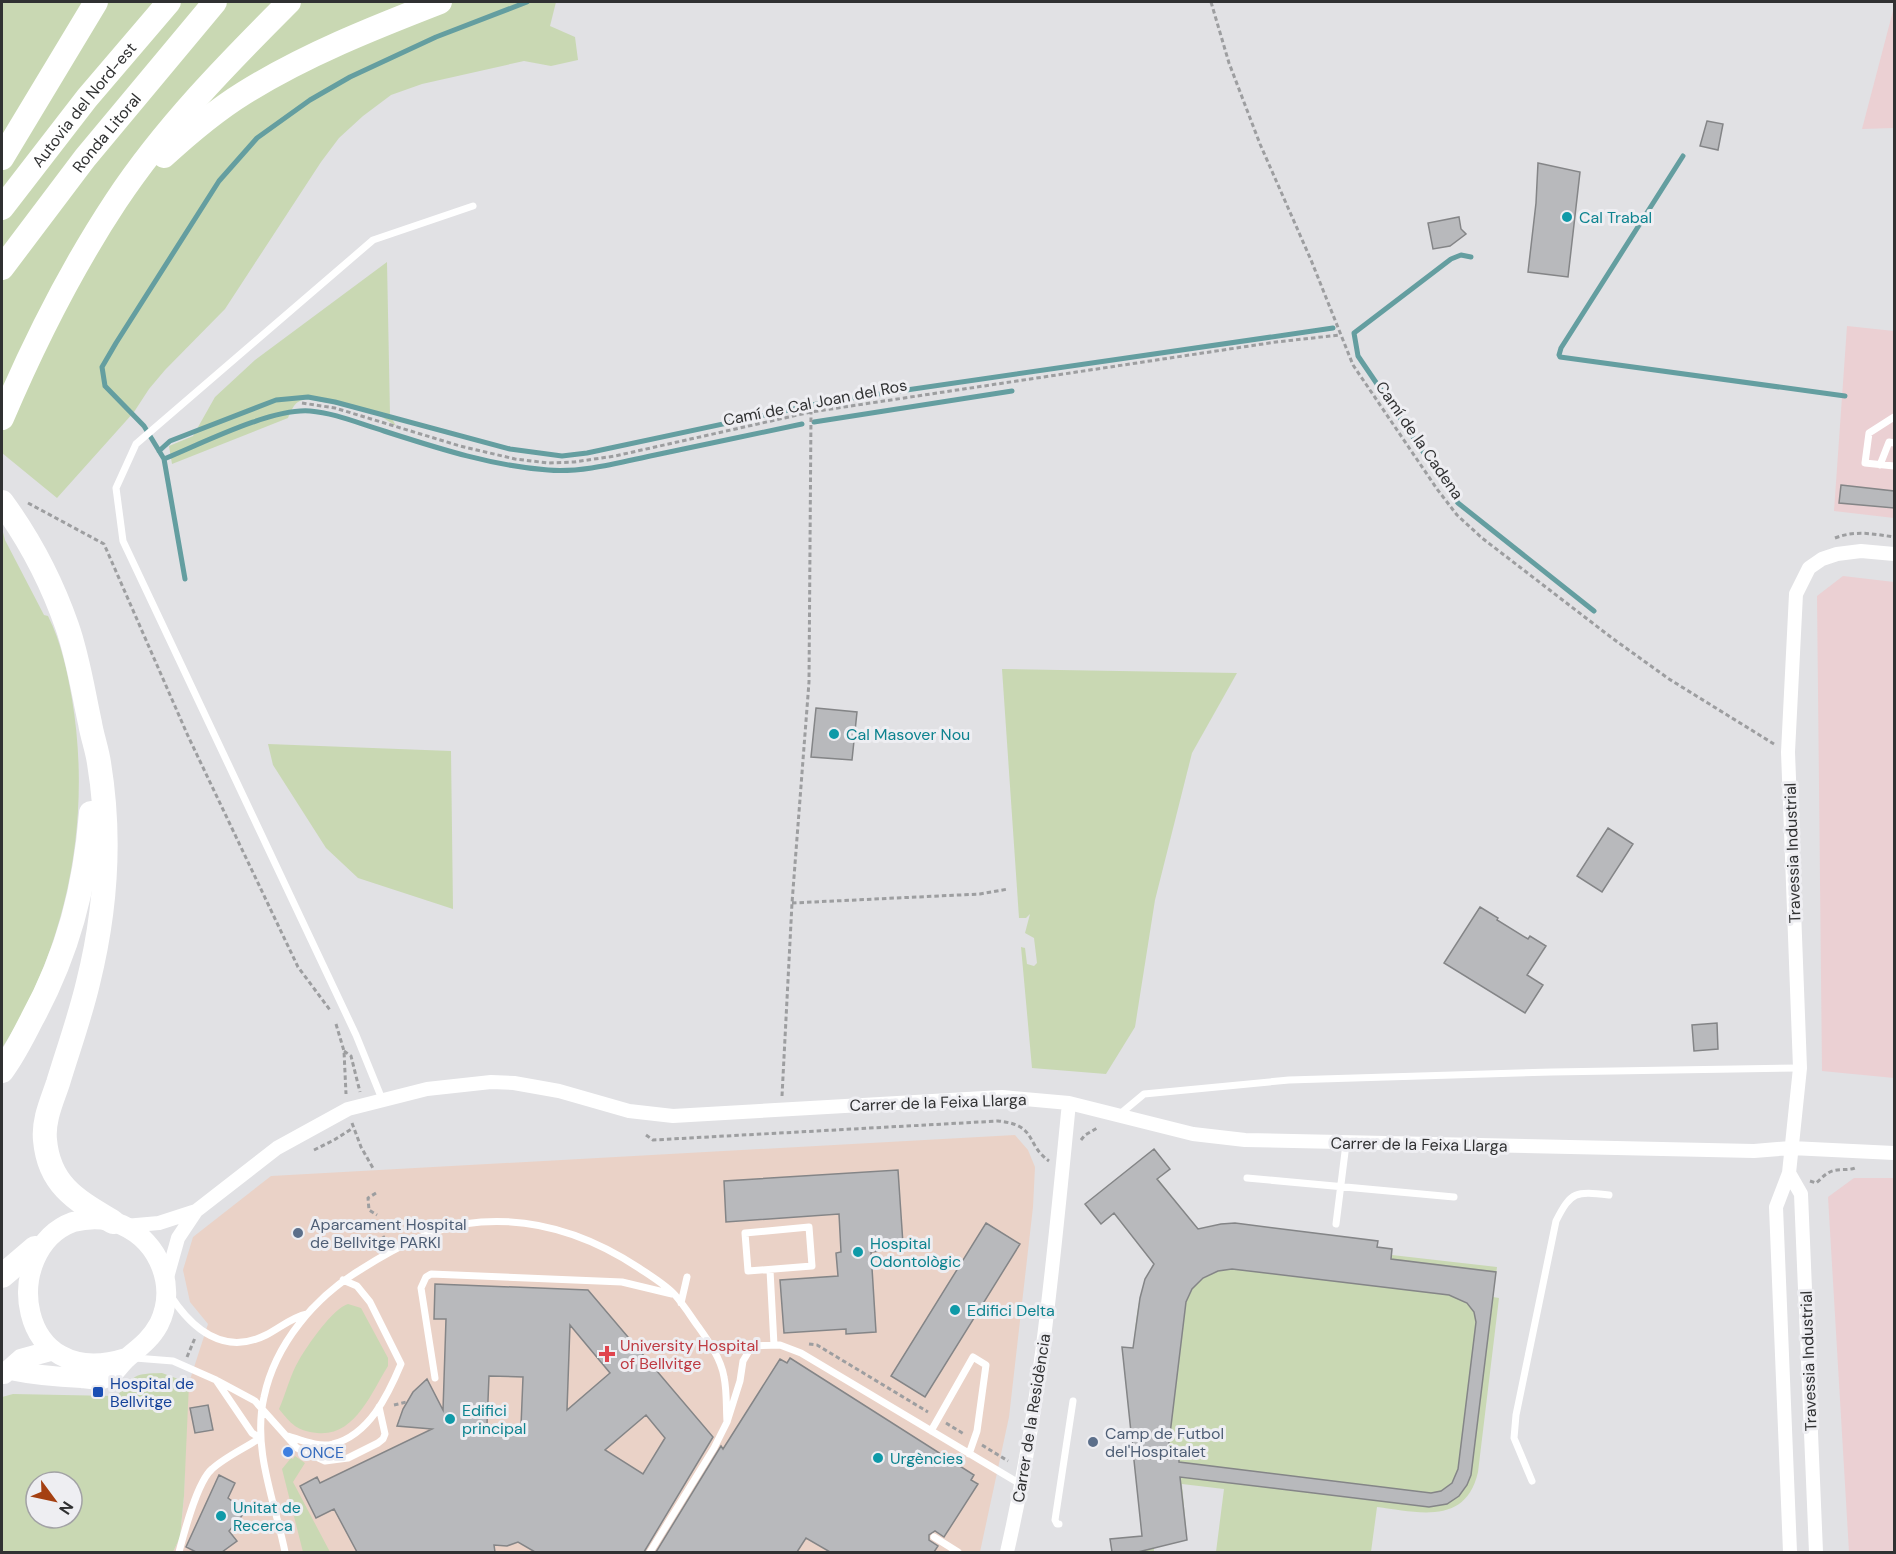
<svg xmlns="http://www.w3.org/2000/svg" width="1896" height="1554" font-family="'DM Sans',sans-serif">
	<rect width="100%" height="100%" fill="#e1e1e4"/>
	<!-- industrial -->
	<path fill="#ebd0d3" d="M1894,7V128L1862,129Z
		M1847,326L1894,331V518L1834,511Z
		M1843,576L1894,582V1078L1822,1071L1817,596Z
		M1854,1178H1894V1552H1849L1828,1197Z"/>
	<!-- medical -->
	<path fill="#ead2c7" d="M1015,1135L1028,1150L1035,1167L1033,1207L1009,1417L980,1552H173L180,1537L184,1496L187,1389L208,1324L190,1302L183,1270L193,1237L271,1176Z"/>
	<!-- green -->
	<path fill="#c9d8b3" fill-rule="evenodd" d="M2,2H556L550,26L575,37L578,60L551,66L524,61L422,84L391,95L363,116L339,138L321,162L225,309L165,370L149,389L134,412L57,498L2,453Z
		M387,262L390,415L396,426L374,412L308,399C295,400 293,407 288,418L172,464L169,446L193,436L215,397L255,360Z
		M2,528L5,540L44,615L48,616C61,642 67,670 72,699C92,818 68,946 2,1048Z
		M1002,669L1237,673L1192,753L1155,900L1135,1027L1106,1074L1032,1068L1021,947L1025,948L1027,964L1034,966L1037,963L1034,938L1025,933L1030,914L1026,918H1019Z
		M268,744L451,751L453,909L358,878L326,848L273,765Z
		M1154,1149L1170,1169L1158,1179L1198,1229L1221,1224L1235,1223L1378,1241L1377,1247L1392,1249V1255L1497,1267L1493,1297L1499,1298L1478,1472C1466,1526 1417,1512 1377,1507L1371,1552H1216L1224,1489L1182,1484L1187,1540L1154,1548V1552H1112L1110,1539L1142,1536L1122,1347L1133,1348C1137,1319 1137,1289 1154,1264L1114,1214L1101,1224L1085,1204Z
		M348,1304L361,1308L388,1358V1366C371,1393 355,1437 317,1433C297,1431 291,1424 279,1409C286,1393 290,1375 299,1360C307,1346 333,1308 348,1304Z
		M162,1373L189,1383L184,1496L180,1537L173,1552H2V1397L13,1394L114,1396L118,1395C135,1374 134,1374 162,1373ZM36,1482H72V1518H36Z
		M295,1456L305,1463L293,1482L330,1552H303L282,1469L291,1458L293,1459Z"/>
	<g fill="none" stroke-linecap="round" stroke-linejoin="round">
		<!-- stream -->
		<path stroke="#649ea0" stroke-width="5" d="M1683,156L1561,348L1559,355L1560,357L1845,396
			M1471,257L1461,255L1451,259L1354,333L1358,356L1458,503L1594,611
			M814,422L1012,391
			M159,451L170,441L276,400L308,397L335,402L510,449L562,456L587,453L831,401L1333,328
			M164,459C201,444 271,408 310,411C335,413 360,424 384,431C437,448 492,466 548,470C583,473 621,462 655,455C704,445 753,434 802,424
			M185,579L164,459L144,426L105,386L102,367L116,343L219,181L257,138L310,100L350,77L436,37L527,2"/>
	</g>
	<!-- building -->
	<path fill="#b8b9bc" stroke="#848587" stroke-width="1.5" fill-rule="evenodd" d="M1707,121L1723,124L1718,150L1700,146Z
		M1538,163L1580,172L1568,277L1528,272L1536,203Z
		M1459,217L1461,229L1466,234L1450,246L1433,249L1428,223Z
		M1841,485L1894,491V508L1839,503Z
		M816,708L857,712L852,760L811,757Z
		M1608,828L1633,844L1602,892L1577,876Z
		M1480,907L1498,918L1497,920L1528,939L1530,936L1546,946L1527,975L1543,985L1525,1013L1444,963Z
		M1717,1023L1718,1049L1694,1051L1692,1025Z
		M1154,1149L1170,1169L1157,1179L1198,1229L1221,1224L1235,1223L1378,1241L1377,1247L1392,1249L1391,1259L1496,1272L1471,1475L1467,1485L1459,1496L1447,1504L1429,1507L1180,1477L1187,1540L1138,1552H1112L1110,1539L1142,1536L1122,1347L1133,1348L1140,1298L1145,1279L1154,1264L1114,1213L1101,1224L1085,1204ZM1232,1269L1449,1295L1467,1303L1474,1312L1476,1322L1458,1469L1452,1483L1441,1491L1431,1493L1179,1462V1458L1167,1459L1186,1302L1192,1289L1203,1278L1218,1271Z
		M898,1170L903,1244L878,1246L879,1251L871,1252L876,1332L846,1334V1329L784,1333L780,1280L838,1276L836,1253L841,1252L839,1214L726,1222L724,1181Z
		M986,1223L1020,1244L925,1397L891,1376Z
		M435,1284L588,1290L713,1437L644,1552H535L518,1542L507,1546L494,1545L495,1552H357L334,1509L316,1518L300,1486L317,1477L320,1483L432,1429L397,1426L403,1409L413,1392L427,1379L443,1410L446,1319H434ZM570,1325L610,1373L567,1410ZM489,1376L523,1377L521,1426L487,1425ZM646,1415L665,1438L643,1474L605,1450Z
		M790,1358L974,1475L971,1480L978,1484L944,1537L935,1531L929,1535V1540L938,1546L934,1552H830L806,1538L797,1552H656L721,1446L723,1449L780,1359L787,1363Z
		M208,1405L213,1430L195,1433L190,1408Z
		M219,1475L235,1483L228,1498L246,1511L229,1531L237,1541L222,1552H196L186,1547Z"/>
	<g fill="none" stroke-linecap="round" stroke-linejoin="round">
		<!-- path -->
		<path stroke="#9d9ea0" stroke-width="3" stroke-dasharray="4.5 3" stroke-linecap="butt" d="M1211,2L1229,63L1260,144L1311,260L1353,365L1437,489L1457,515L1482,538L1612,638L1669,679L1774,744
			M302,403L335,408L460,446L515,459L548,463L574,462L615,456L811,412L1276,342L1340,335
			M28,503L104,544L188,736L298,967L330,1010
			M1835,538C1855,530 1874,534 1894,537
			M792,903L980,894L1008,889
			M336,1024L344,1051L346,1094
			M344,1051L351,1056L360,1092
			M782,1096L792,903L809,682L811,412
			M352,1123L361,1147L374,1170
			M646,1135L653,1140L998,1121C1038,1125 1025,1144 1049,1161
			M1081,1140L1085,1135L1099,1127
			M314,1150L334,1140L353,1128
			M1810,1181L1816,1183C1820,1180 1824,1175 1828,1173C1837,1167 1848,1172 1857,1167
			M376,1193L368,1198L369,1210L377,1215
			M383,1236L386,1242
			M809,1344L817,1345L928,1412
			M187,1357L195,1338
			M394,1405L407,1402
			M946,1423L964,1434
			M982,1445L1008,1461"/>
		<!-- lane -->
		<path stroke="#fff" stroke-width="7" d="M1894,417L1869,433L1865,463L1894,466
			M1880,465L1889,442L1894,443
			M382,1099L356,1035L123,541L116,488L136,444L373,240L473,206
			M1120,1114L1144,1094L1289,1080L1552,1072L1800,1068
			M1247,1178L1454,1197
			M1336,1224L1346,1144
			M809,1227L812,1266L748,1271L745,1233Z
			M770,1270L774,1345
			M170,1295C192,1329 224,1356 266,1335C280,1328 292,1317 307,1314
			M681,1303L687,1277
			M711,1347L780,1345L801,1353L1022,1485
			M135,1358L173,1361L216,1380L252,1433L260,1438C245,1448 225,1457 212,1469C197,1482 184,1533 179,1552
			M435,1378L421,1288L426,1277L431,1274L622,1282L672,1294
			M218,1381L255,1401L297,1448L325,1461L348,1458L378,1443L383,1439L385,1434L379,1407
			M931,1431L973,1357L986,1365L977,1431L969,1454
			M288,1436C301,1440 319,1448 333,1444C369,1435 388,1395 401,1364L370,1302L357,1286L343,1280
			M1532,1481L1514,1438L1516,1415L1556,1221C1571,1191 1576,1191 1609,1195
			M1059,1524H1057L1055,1520L1073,1401
			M934,1537L958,1552
			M285,1552C275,1502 252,1449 264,1397C275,1344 315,1297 360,1270C396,1247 437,1225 481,1222C538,1218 592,1237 639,1268C651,1276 666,1285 675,1295C683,1304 690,1315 697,1325C707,1339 721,1358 724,1377C727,1391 726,1407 727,1422L740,1381L743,1361L752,1346
			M650,1552L714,1448L727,1422"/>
		<!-- street -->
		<path stroke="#fff" stroke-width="14" d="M1789,1173L1801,1194L1816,1552
			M125,1226L159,1223L196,1211
			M166,1281L178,1238L196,1211L277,1148L348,1109L427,1089L491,1082L514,1083L559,1091L629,1111L673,1116L1002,1097L1069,1103L1193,1134L1245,1140L1754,1151L1791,1148L1894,1153
			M1007,1552C1041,1405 1054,1253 1069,1103
			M1790,1552L1776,1207L1789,1173L1800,1068L1788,752L1796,594L1809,568L1822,559L1837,554L1861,551L1894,554"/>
		<!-- secondary -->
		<path stroke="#fff" stroke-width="20" d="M10,1370C34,1375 57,1377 82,1378C89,1379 98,1381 105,1378C116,1374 119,1364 128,1357C140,1347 151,1339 159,1324C177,1287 160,1242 122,1225C107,1218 89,1218 73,1222C0,1249 15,1393 126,1358
			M4,1374L21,1359L50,1351"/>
		<!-- highway -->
		<g stroke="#fff" stroke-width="24">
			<path d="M164,156C189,133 215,111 244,93C305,55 373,28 440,2"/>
			<path d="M2,158L96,2"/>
			<path id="s1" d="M2,208L87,98L169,2"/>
			<path id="s2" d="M2,268L85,158L215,2"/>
			<path d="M2,418C34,343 71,269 116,201C165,127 227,64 289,2"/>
			<path d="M2,502C29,539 52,583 67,626C78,657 83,691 90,723C92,736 97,749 99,763C111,836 106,911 88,983C80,1017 68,1050 58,1083C52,1101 43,1120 45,1140C49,1186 78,1201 113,1222"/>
			<path d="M2,1071C14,1055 23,1037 32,1019C68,953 85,888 91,813"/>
			<path d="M2,1276L35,1248"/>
		</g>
	</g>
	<!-- markers -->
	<g fill="#0f9aa8" stroke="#eeeef2" stroke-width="2">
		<circle cx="1567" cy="217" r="6"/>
		<circle cx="834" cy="734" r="6"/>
		<circle cx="858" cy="1252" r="6"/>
		<circle cx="955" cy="1310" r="6"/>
		<circle cx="450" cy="1419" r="6"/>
		<circle cx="878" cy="1458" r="6"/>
		<circle cx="221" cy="1516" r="6"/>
	</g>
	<g fill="#5c6f8a" stroke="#eeeef2" stroke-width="2">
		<circle cx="298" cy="1233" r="6"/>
		<circle cx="1093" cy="1442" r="6"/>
	</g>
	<path fill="#e0444e" stroke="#eeeef2" stroke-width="2" d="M604 1345h6v6h6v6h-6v6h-6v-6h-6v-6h6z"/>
	<rect fill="#1a4fb4" stroke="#eeeef2" stroke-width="2" x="92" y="1386" width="12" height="12" rx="3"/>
	<circle fill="#3f7fe0" stroke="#eeeef2" stroke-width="2" cx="288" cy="1452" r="6"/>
	<g text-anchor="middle" stroke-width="6" stroke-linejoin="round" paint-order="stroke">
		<!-- street labels -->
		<g font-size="16" fill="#303132" stroke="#eeeef2">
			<text dy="6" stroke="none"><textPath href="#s1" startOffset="132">Autovia del Nord-est</textPath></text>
			<text dy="6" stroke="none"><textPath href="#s2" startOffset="171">Ronda Litoral</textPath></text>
			<text transform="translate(815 402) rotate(-11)" y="6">Camí de Cal Joan del Ros</text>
			<text transform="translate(1420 440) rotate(55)" y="6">Camí de la Cadena</text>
			<text transform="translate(1792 853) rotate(-92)" y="6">Travessia Industrial</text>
			<text transform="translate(938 1102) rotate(-2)" y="6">Carrer de la Feixa Llarga</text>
			<text transform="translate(1419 1144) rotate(1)" y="6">Carrer de la Feixa Llarga</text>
			<text transform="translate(1808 1361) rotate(-92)" y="6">Travessia Industrial</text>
			<text transform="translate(1031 1418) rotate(-81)" y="6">Carrer de la Residència</text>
		</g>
		<!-- culture labels -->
		<g font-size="16" fill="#0d838f" stroke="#eeeef2" text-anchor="start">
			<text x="1579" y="223">Cal Trabal</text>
			<text x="846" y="740">Cal Masover Nou</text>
			<text x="870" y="1249">Hospital<tspan x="870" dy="18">Odontològic</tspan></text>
			<text x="967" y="1316">Edifici Delta</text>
			<text x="462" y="1416">Edifici<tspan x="462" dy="18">principal</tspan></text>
			<text x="890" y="1464">Urgències</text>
			<text x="233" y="1513">Unitat de<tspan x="233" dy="18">Recerca</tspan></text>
		</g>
		<!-- service labels -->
		<g font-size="16" fill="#4e5e75" stroke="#eeeef2" text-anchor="start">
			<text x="310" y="1230">Aparcament Hospital<tspan x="310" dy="18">de Bellvitge PARKI</tspan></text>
			<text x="1105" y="1439">Camp de Futbol<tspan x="1105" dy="18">del'Hospitalet</tspan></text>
		</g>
		<!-- health labels -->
		<g font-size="16" fill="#be3a42" stroke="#eeeef2" text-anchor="start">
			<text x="620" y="1351">University Hospital<tspan x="620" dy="18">of Bellvitge</tspan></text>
		</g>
		<!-- transit labels -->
		<g font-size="16" fill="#164399" stroke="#eeeef2" text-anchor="start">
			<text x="110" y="1389">Hospital de<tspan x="110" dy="18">Bellvitge</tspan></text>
		</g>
		<!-- shop labels -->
		<g font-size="16" fill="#366cbe" stroke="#eeeef2" text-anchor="start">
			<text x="300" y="1458">ONCE</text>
		</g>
	</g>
	<!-- border -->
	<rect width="1896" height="1554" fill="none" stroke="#303132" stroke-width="6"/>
	<!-- north arrow -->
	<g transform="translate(54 1500) rotate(123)"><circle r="28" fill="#eeeef2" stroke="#a2a2a5" stroke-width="1.5"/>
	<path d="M0-4.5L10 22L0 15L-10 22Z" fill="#a54012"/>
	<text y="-9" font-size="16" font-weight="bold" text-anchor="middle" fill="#303132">N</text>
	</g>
</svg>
